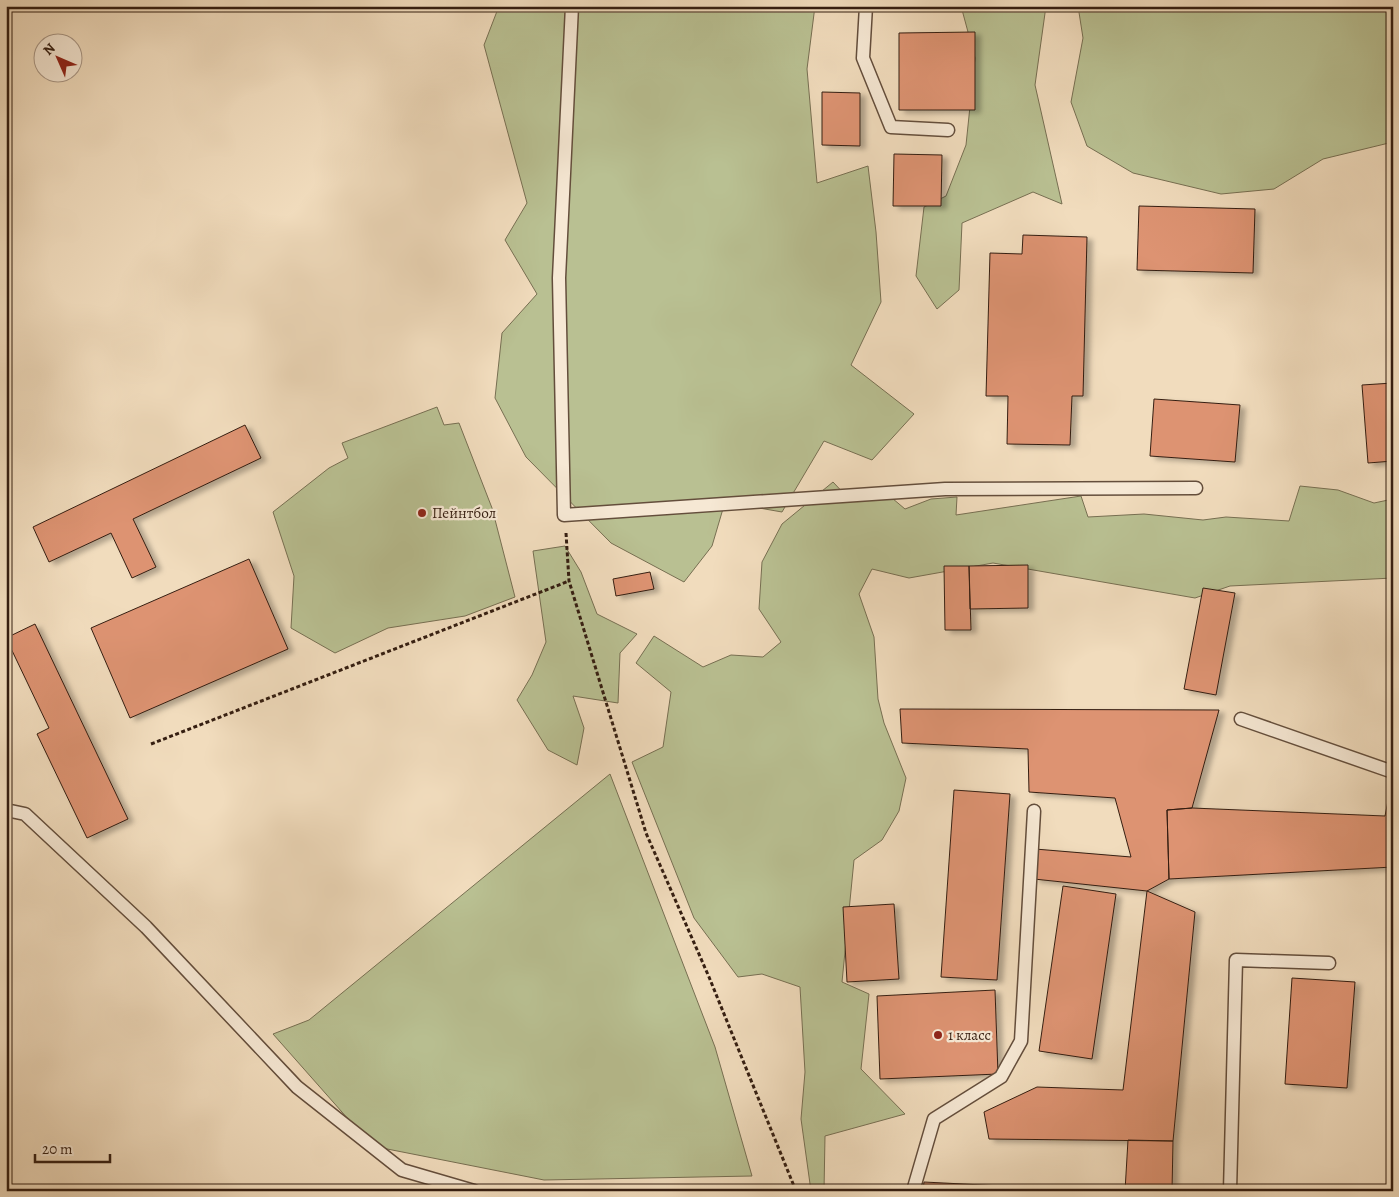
<svg xmlns="http://www.w3.org/2000/svg" width="1399" height="1197" font-family="Alegreya,serif">
	<defs>
		<filter id="shadow"><feDropShadow dx="5.5" dy="3" stdDeviation="2.5" flood-color="#0004"/></filter>
	</defs>
	<rect width="100%" height="100%" fill="#f1dcbd"/>
	<filter id="stains"><feTurbulence type="fractalNoise" baseFrequency=".004" numOctaves="4"/><feColorMatrix values="0 0 0 0 .2 0 0 0 0 .09 0 0 0 0 .02 0 0 0 .5 -.17"/></filter>
	<radialGradient id="worn" r=".72"><stop offset=".6" stop-color="#630" stop-opacity="0"/><stop offset="1" stop-color="#630" stop-opacity=".3"/></radialGradient>
	<!-- green -->
	<path fill="#b9c092" stroke="#776f52" d="M499,6H815L807,69L817,183L868,166L876,232L881,302L851,365L914,414L872,460L824,441L782,512L725,502L712,546L684,582L611,543L526,457L495,398L502,333L537,294L505,240L527,203L484,45Z
		M961,6H1046L1035,85L1062,204L1033,192L962,223L959,290L937,309L916,276L924,207L946,196L966,145L975,58Z
		M1078,6H1393V142L1323,159L1274,189L1221,194L1133,173L1087,146L1071,102L1083,38Z
		M437,407L444,425L459,423L492,508L515,597L465,616L388,628L335,653L291,628L294,576L273,512L329,468L348,458L342,443Z
		M833,482L850,500L886,493L905,509L931,499L957,497L956,515L1081,496L1088,517L1144,514L1203,520L1226,517L1289,521L1300,486L1338,490L1374,503L1393,499V578L1230,586L1195,598L993,563L909,578L872,569L859,594L874,637L878,699L884,723L906,778L899,811L882,840L854,860L842,982L869,994L861,1069L905,1114L825,1136L824,1191H811L801,1119L805,1072L800,987L762,974L738,977L694,918L632,762L663,747L671,692L636,663L654,636L703,667L731,655L763,657L781,642L759,609L762,562L782,524Z
		M565,546L581,572L597,614L637,634L620,653L618,703L573,696L584,728L577,765L548,750L517,700L532,675L546,642L533,551Z
		M610,774L715,1047L752,1176L544,1180L372,1146L273,1034L309,1020Z"/>
	<!-- building -->
	<path fill="#dd9372" stroke="#351e11" filter="url(#shadow)" d="M975,32V110H899V33Z
		M822,92L860,93V146L822,145Z
		M894,154L942,155L941,206H893Z
		M1139,206L1255,209L1253,273L1137,270Z
		M1023,235L1087,237L1083,396H1072L1070,445L1007,444L1008,396H986L990,253L1022,254Z
		M1393,383V461L1368,463L1362,385Z
		M1154,399L1240,405L1235,462L1150,456Z
		M245,425L261,458L133,519L156,567L132,578L111,533L49,562L33,527Z
		M249,559L288,649L130,718L91,628Z
		M1028,565V608L970,609L969,566Z
		M944,566H969L971,630H945Z
		M650,572L654,589L616,596L613,579Z
		M1203,588L1235,593L1216,695L1184,689Z
		M35,624L128,819L87,838L37,734L49,728L6,638Z
		M900,709L1219,710L1192,808L1167,810L1169,879L1147,891L1034,879L1035,849L1131,857L1115,798L1029,792L1028,749L902,743Z
		M1391,785L1393,786V867L1169,879L1167,810L1192,808L1385,816Z
		M954,790L1010,794L997,980L941,977Z
		M1063,886L1116,894L1092,1059L1039,1051Z
		M1147,891L1195,912L1173,1141L989,1139L984,1112L1037,1087L1123,1090Z
		M894,904L899,979L847,982L843,907Z
		M1292,978L1355,982L1347,1088L1285,1084Z
		M995,990L998,1074L880,1079L877,996Z
		M1128,1140L1173,1141L1172,1191H1125Z
		M924,1182L1041,1188V1191H923Z"/>
	<g fill="none" stroke-linecap="round" stroke-linejoin="round">
		<!-- lane casing -->
		<g stroke="#644e3c" stroke-width="15">
			<path id="lane" d="M572,6L559,278L564,515L945,489L1196,488
				M866,6L863,58L891,127L948,130
				M1241,719L1393,772
				M6,810L25,814L146,927L297,1087L402,1170L474,1191
				M913,1191L934,1119L1001,1077L1021,1041L1034,811
				M1230,1191L1236,960L1329,963"/>
		</g>
		<!-- path -->
		<path stroke="#351e11" stroke-width="3" stroke-dasharray="4 2.5" stroke-linecap="butt" d="M566,533L569,581L646,833L709,977L796,1191
			M151,744L569,581"/>
		<!-- lane -->
		<use href="#lane" stroke="#f6e8d4" stroke-width="12"/>
	</g>
	<!-- markers -->
	<g fill="#8f2418" stroke="#f6e8d4" stroke-width="2">
		<circle cx="422" cy="513" r="5"/>
		<circle cx="938" cy="1035" r="5"/>
	</g>
	<g text-anchor="middle" stroke-width="4.5" stroke-linejoin="round" paint-order="stroke">
		<!-- poi labels -->
		<g font-size="15" fill="#351e11" stroke="#f6e8d4" text-anchor="start">
			<text x="432" y="518">Пейнтбол</text>
			<text x="948" y="1040">1 класс</text>
		</g>
	</g>
	<!-- margin -->
	<rect width="1399" height="1197" fill="none" stroke="#f1dcbd" stroke-width="25"/>
	<rect x="8" y="8" width="1384" height="1182" fill="none" stroke="#351e11" stroke-width="2.5"/>
	<rect x="12" y="12" width="1374" height="1172" fill="none" stroke="#351e11"/>
	<!-- north arrow -->
	<g transform="translate(58 58) rotate(315)"><circle r="24" fill="#f6e8d4" stroke="#a99786"/>
	<path d="M0-4L9 19L0 12L-9 19Z" fill="#8f2418"/>
	<text y="-8" font-size="14" font-weight="bold" text-anchor="middle" fill="#351e11">N</text>
	</g>
	<!-- scale -->
	<path d="M35 1154v8h75v-8" fill="none" stroke="#351e11" stroke-width="2.5"/>
	<text x="42" y="1154" font-size="15" fill="#351e11" stroke="#f6e8d4" stroke-width="4" paint-order="stroke">20 m</text>
	<rect width="100%" height="100%" filter="url(#stains)"/>
	<rect width="100%" height="100%" fill="url(#worn)"/>
</svg>
